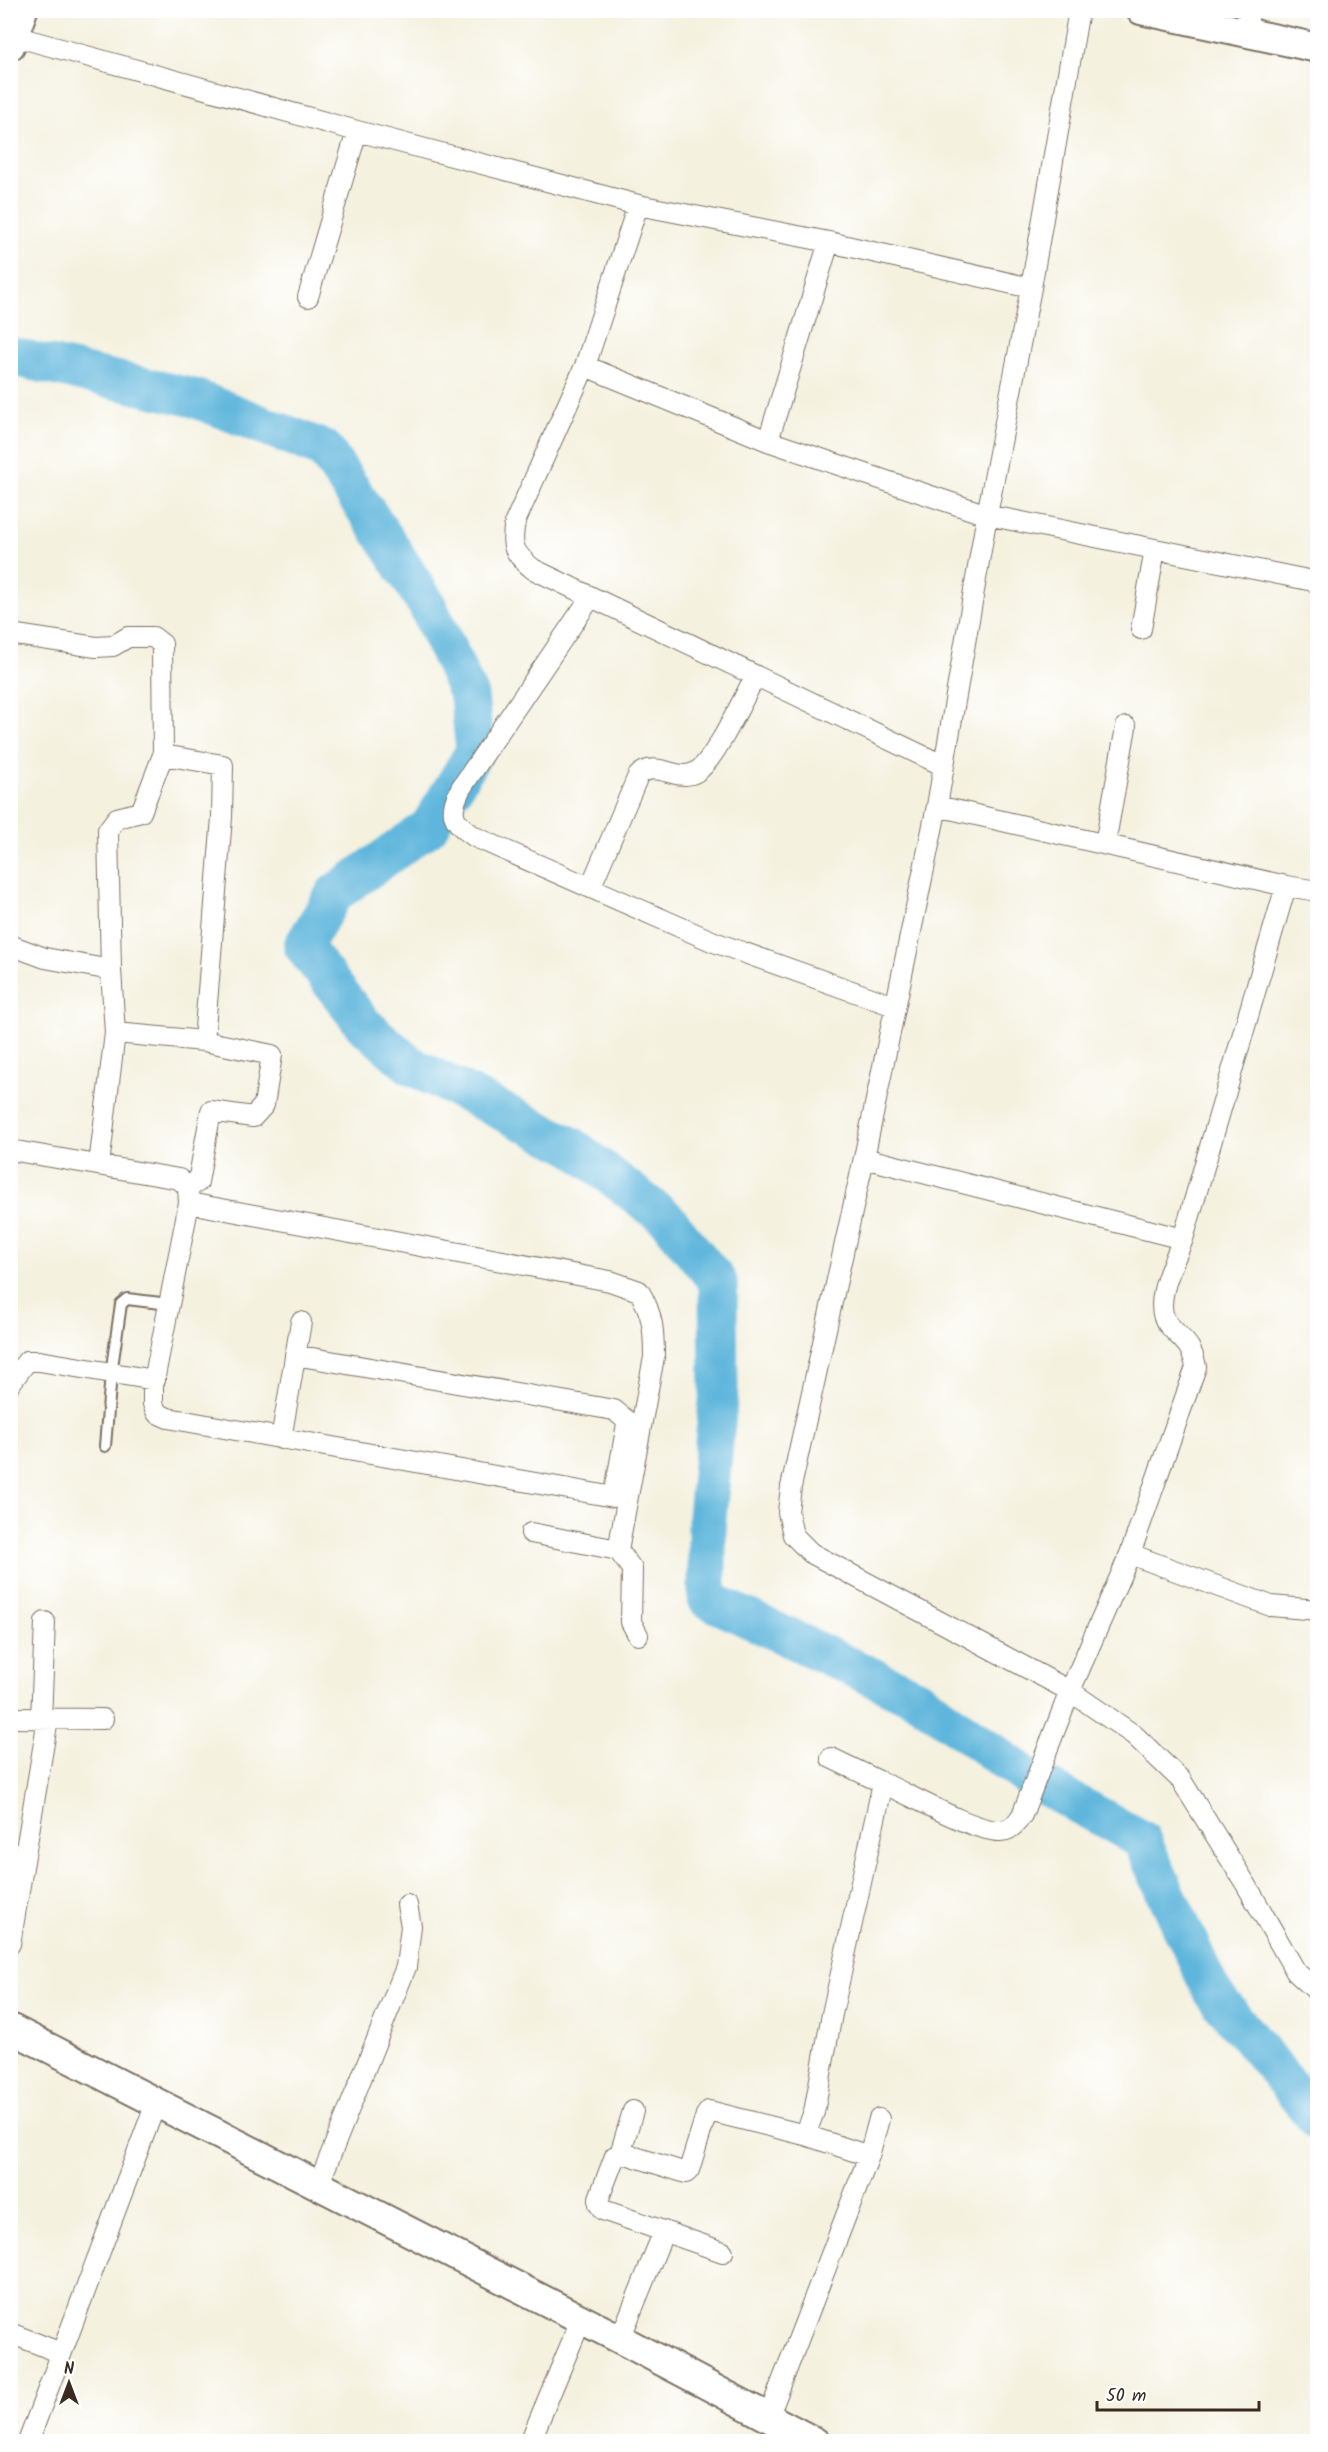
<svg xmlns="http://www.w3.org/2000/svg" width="1328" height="2452" font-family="Kalam,sans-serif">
	<rect width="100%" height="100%" fill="#fff"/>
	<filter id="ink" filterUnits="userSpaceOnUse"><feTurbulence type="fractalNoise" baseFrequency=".0167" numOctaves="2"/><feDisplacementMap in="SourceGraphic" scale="12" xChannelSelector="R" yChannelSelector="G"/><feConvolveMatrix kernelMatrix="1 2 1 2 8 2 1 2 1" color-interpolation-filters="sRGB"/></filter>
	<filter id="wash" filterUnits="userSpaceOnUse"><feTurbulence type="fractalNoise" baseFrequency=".008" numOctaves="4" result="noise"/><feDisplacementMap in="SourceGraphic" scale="24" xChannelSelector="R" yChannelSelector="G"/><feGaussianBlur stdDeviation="1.35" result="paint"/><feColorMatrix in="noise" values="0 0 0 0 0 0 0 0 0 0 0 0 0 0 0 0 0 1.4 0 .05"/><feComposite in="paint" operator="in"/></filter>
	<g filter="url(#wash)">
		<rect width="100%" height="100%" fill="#f4f1df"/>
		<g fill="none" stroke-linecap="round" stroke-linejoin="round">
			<!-- river -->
			<path stroke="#5fb6dc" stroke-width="39" d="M10,356L194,398L324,449L384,537L427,605L469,696L475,751L429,827L335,893L303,946L363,1024L410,1065L573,1147L667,1219L718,1282L719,1391L707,1517V1599L919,1699L1026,1776L1141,1839L1212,1992L1318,2121"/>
		</g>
	</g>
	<g filter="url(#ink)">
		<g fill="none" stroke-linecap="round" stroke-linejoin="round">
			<!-- lane casing -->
			<g stroke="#7c7062" stroke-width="14">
				<path id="lane" d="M105,1446L111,1374L121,1304L127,1299L169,1304"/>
			</g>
			<!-- street casing -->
			<g stroke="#7c7062" stroke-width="22">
				<path id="street" d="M1079,10L1031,288L987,515L937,806L864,1158L791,1487L788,1512L793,1535L811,1553L1070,1691L1134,1735L1181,1780L1247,1886L1296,1972L1318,1992
					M1245,33L1250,10
					M14,36L357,131L638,205L829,242L1031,288
					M638,205L585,366L515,522C510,547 514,553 533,569L942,765
					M308,297L357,131
					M585,366L768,441L987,515L1318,582
					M768,441L829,242
					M591,597L461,788C448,814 452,821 475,837L714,942L894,1006
					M1141,629L1155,549
					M10,634L96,647L113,646L128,637H153L162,644L163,755L141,812L117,818L108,830L111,970L115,1033
					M163,755L223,765L222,817L204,1041L272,1055L264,1105L253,1117L211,1111L198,1182L188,1187
					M937,806L1286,886
					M1105,844L1126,727
					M591,886L638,776C655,758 677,783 696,772C715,761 743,698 755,677
					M10,945L45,958L111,970
					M10,1150L179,1179L188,1187L189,1203L610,1281L639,1291C653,1314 654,1331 654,1357L618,1550L632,1569L631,1622L638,1635
					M864,1158L1183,1239
					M99,1165L115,1033L204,1041
					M189,1203L153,1386V1404L157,1413L168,1418L614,1497L627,1424L625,1419L614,1410L295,1355
					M10,1384L27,1361H39L155,1380
					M281,1439L301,1322
					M531,1533L618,1550
					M1130,1554L1271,1606L1318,1610
					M10,1718L103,1719
					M41,1719L45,1622
					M831,1758L883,1783
					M10,1944L48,1719
					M620,2154L633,2111
					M869,2156L879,2119
					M318,2186L406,1967L411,1926L407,1905
					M723,2252L603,2210L599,2204V2198L615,2156L626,2154L686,2173L689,2170L706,2115L709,2111L805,2135
					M10,2333L61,2353
					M620,2339L664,2231
					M768,2418L869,2156L805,2135L814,2112L832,2014L883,1783C910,1795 975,1832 1001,1831C1010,1831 1017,1823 1022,1815L1070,1691L1130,1554L1196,1367C1191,1342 1183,1342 1168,1324C1151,1304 1175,1260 1183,1239L1286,886L1318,891
					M28,2442L156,2103
					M530,2442L581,2320"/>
			</g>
			<!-- secondary casing -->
			<g stroke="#7c7062" stroke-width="32">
				<path id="secondary" d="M1141,10L1318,48
					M10,46L23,10
					M10,2028L620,2339L815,2442"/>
			</g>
			<!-- lane -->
			<use href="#lane" stroke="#fff" stroke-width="10"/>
			<!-- street -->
			<use href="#street" stroke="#fff" stroke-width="20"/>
			<!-- secondary -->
			<use href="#secondary" stroke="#fff" stroke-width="28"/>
		</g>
	</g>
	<!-- margin -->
	<rect width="1328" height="2452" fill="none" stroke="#fff" stroke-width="36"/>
	<!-- north arrow -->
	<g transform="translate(69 2383)" stroke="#ffffff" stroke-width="4.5" paint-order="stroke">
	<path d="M0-4.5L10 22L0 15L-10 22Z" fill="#3b2a1e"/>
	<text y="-9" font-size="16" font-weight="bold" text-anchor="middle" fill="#3b2a1e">N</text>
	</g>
	<!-- scale -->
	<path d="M1097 2401v9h162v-9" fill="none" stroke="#3b2a1e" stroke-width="3"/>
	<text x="1106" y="2401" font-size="18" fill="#3b2a1e" stroke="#ffffff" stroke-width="4.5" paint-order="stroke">50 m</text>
</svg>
